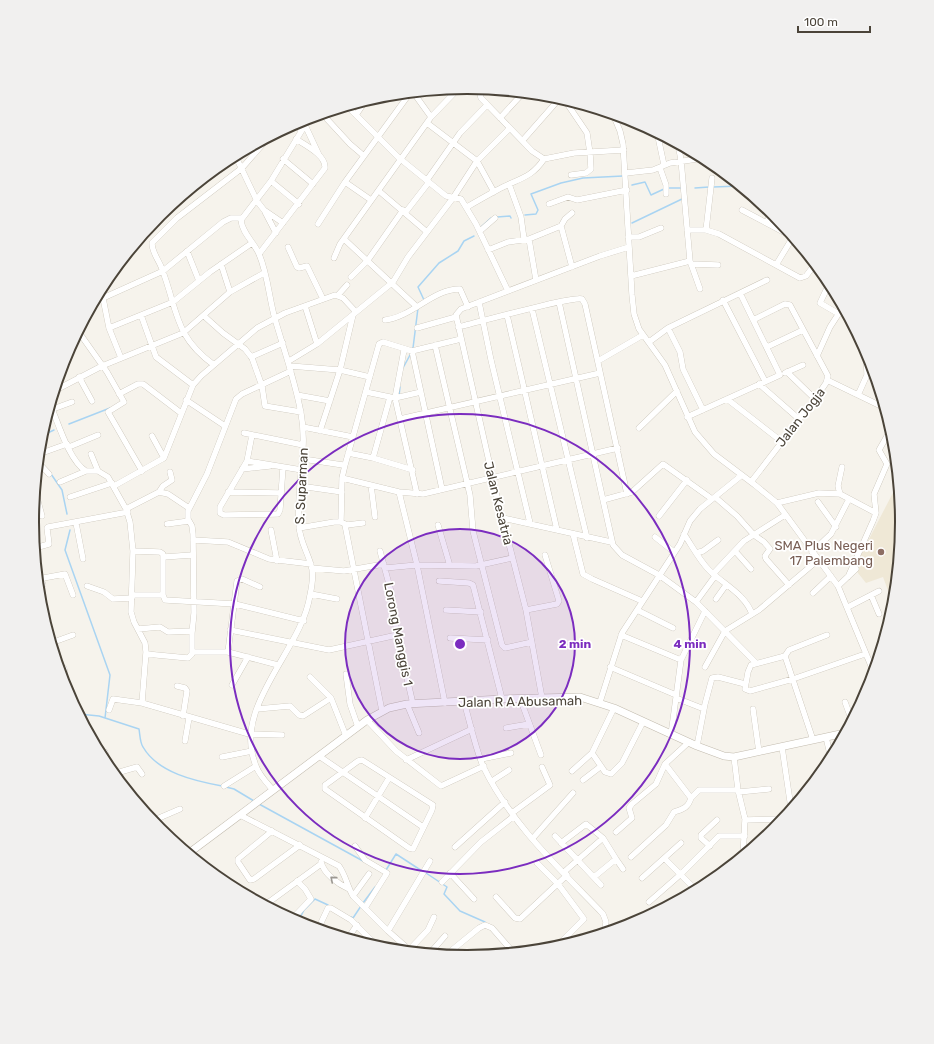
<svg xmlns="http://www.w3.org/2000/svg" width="934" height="1044" font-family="Rubik,sans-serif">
	<rect width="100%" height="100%" fill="#f6f3ec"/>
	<!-- education -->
	<path fill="#efe8d6" d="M898,483L902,522L894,602L892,601L883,577L866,583L854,568Z"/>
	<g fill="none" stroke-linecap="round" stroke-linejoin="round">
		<!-- stream -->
		<path stroke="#a9d4f2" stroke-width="1.5" d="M632,185L645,182L651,195L664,189
			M713,187L740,186
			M669,188H681
			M695,188L709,187
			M525,215L536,214L538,210L531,194L561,183L583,178L623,176
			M497,217L510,216L511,218
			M632,223L682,199
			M481,227L491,218
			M424,300L418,287L439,263L458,251L464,241L474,236
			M413,348L418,308
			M403,368L410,355
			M399,396L400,387
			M69,424L110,408
			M41,436L54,430
			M51,474L62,490L67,514
			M70,530L65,550L110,675L105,718
			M79,714L99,716L139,729C140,735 140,743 143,747C158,773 195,781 222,786
			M226,787L234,789L254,801
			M259,804L363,861
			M386,870L396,854L422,871
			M426,873L447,887L444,894L460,911L485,922
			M363,903L375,887
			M649,912L652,914
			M351,917L353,918L361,906
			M298,922L304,910L315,899L328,905"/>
		<!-- minor casing -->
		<g stroke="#c2bbae" stroke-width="6">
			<path id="minor" d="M484,89L480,94L481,98L532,151L544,159L574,153L624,150
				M413,92L431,117
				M564,99L587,133L590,153L591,169L586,173L571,175
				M347,106L398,157L446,196L461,199L476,224L508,291
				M613,114L620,131L623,144L632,295L634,314L639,329L665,365L695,432L714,454L755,485L777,503L838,586L874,673
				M356,115L366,100
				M326,118L350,144L364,156
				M500,118L523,93
				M427,123L477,161L494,192
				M292,124L302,130
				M305,125L319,155
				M657,132L664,165
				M523,140L560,98
				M235,155L257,201L264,210L283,223
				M283,159L313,184
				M660,168L666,185V194
				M626,173L653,170L670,163L704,158
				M427,180L460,133L487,105
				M271,181L299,204
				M345,182L371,200
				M509,184L521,217L524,239
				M379,191L427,232
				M549,204L568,197L577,200L627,190
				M467,207C479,200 491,193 503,187C521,178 532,177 544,159
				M742,210L793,237
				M265,212L276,233
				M405,213L429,182
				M572,213L565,219L561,226L572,267
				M767,222L771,212
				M318,224L345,182L410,93
				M687,230H706L719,234L800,278L806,276L815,264
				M706,230L712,178
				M480,231L495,218
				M628,237H639L661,228
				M344,239L417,307
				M529,239L536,280
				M288,247L297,267L299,268L307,266L323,299
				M488,250L508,242L529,239L561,226
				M187,251L199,281
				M259,254L325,168C326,155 305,145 296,139
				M334,258L340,244L431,117L459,88
				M690,261L700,289
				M221,264L230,292
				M691,264L718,265
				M776,265L793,237
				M631,276L690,261L681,160L678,144
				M351,277L368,260L403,210
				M828,286L820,303L839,314
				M99,291L103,298L109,328L121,358
				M338,295L347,285
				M103,298L163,271L223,222L231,218H241
				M723,300L765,381
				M479,302L491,360L530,523
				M559,302L613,545L622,555L659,575L696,602L756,663
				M305,306L317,344
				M532,309L587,538
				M141,315L156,357L193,385
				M507,315L557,530
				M204,316L223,333L245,349L252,358L262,386L265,406L301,412
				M385,320C412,317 433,289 460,289L468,307
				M458,327C476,323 571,296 582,299L585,304L627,494
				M109,328L173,302L210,272L252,243
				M417,328L456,317
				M668,328L680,352L683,369L703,410
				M78,331L107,372L124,402L108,412L142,471
				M649,342L668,328L767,280
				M435,345L470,495L473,531L502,645L505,648L532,642
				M767,347L803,330
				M412,351L442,489
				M817,356L830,327L843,307
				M251,357L283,343
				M289,361L317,344L393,282L408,257L453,198L477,161L510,128
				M598,361L643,335
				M214,365C174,336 178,311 162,269C159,260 152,253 152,243L177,218L242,168L269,137
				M290,366L340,370L370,377
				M787,372L815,399
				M785,373L803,365
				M79,377L92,401
				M827,380L885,408
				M759,384L799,419
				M54,391L102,366L183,333L230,292L264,273
				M366,392L390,397
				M119,394L138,384H143L181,413
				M297,395L330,401
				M858,395L867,375L866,350
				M727,399L781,441
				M186,400L225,426
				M50,404C58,422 69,461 86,471H98L108,477L126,509L130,522L133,551L131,612L134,622L145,643L146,652L142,703
				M53,409L72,402
				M687,417L780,375L740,293
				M400,419L600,373
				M303,427L353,437
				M639,428L677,391
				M320,431L340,370L353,315
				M244,433L303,445
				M252,435L247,461L220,507V513L224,515L278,514L280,510L283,467
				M152,436L164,458
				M69,447L98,435
				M348,453L373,458L413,470
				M39,454L67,444
				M91,454L98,471
				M373,458L390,397L395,398L404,350
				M303,459L343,465
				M247,461L302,470
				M38,462L49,474
				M842,467L838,486L840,494L876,513
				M242,469L270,466
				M342,478L399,492L423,494L618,448
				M60,482L86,471
				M751,482L815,399L826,383L828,376L790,305L785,304L753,320
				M371,485L375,517
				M114,486L164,458L193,385L201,376L257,328L285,313L335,295L343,298L356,312
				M300,486L342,492
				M35,490L42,516
				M159,492L163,486L172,480L170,472
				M228,492L281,493
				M399,492L417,565L445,703
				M417,494L395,398L421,392
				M70,497L112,483
				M715,497L737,516L754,535L764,542L770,549L765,556L766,559L789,585
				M603,500L632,492L663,464L712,499
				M818,502L836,527
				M777,503L819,493L840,494
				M126,509L159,492L168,494L189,508
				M659,516L687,480
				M503,518L611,542
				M341,522L342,478L345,465L379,344L383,342L412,351L461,339
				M76,523L83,559
				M167,524L189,521
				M345,525L382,711
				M438,525L450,566
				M299,528L334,522H341L347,525L363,523
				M271,530L277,561
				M573,534L583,574L592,579L642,601
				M684,534C692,546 699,560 709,570C723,584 745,594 752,614
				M655,537L674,552
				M193,540L228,542L269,559L311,564
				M35,548L49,544L47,528L48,527L128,512
				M133,551L160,552L163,554V595L165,600L235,604L304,621
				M380,551L392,595L397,635L413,704
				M735,551L751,569
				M812,552L831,534L849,499
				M696,553L703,551L718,540
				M164,557L192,555
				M36,563L43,585
				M312,568L344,571L384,564
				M385,568L417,565L476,566L512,558
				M713,574L744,541L785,515
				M848,577L873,521L876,513L874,494L887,464L879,450L891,429
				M38,579L65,574L73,595
				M439,581L469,583L473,585L502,699
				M87,586L104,592L113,599L132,598
				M838,586L856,569
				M813,593L831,576
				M311,594L337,599
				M132,595H163
				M871,595L879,614
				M716,599L726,585
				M696,602L715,576
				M848,607L879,591
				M446,610L481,612
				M526,610L557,604L559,601L545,555
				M637,610L673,628
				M138,629L160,627L168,632L192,631
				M230,630L329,650L397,635
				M621,635L681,660
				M827,635L789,650L785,656L751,665L748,672L745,689L750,691L793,679L865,654
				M450,638L488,640
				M51,643L73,635
				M192,652H228L278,665
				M228,652L237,581L242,579L260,587
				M146,654L188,658L192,654V633L194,613L193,534L192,526L188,519V511L207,474L236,399L242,394L291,371
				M785,656L813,740
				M610,667L676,695
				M705,667L725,631L759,610L818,560
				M59,668H64L65,674
				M346,674L350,704L358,727
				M310,677L331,698L346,736
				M232,685L248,657
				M177,686L185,688L187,691L183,716
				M520,698L541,755
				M542,698L526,610L497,497L456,315L461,309L600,256L629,247
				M676,698L704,709
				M464,702C470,722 475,747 483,766C510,823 560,869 603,914L606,922L604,933
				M600,702L622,633L680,544L690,521L700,509L742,475
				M845,702L852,721
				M407,704L419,733
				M257,709L290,706L299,715L303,716L331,698
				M753,709L759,752
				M109,710L113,699L142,703L249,734L282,735
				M367,720L396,751L441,786L484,766
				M506,728L529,724
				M671,735L681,660L705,611
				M826,737L831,759
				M185,741L189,718
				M697,746L705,704L712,678L718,677L745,684
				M782,747L791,808
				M97,749L105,752L109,768
				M592,753L605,772L611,774L622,763L643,722
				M319,756L423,827
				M222,757L252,751
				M734,757L738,790L745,819L743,856
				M481,759L511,753
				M362,760L433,805L432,810L413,849L409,848L325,789V785L328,783L358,761Z
				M406,760L472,729
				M665,764L691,798L699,790H738
				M572,771L592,753L614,708
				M113,774L137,767L142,774
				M583,780L600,767
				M492,781L509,770
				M224,786L256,766
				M273,790C267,783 259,775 256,766C231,706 302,651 310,595C312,586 314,574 311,565C307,551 299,539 299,525C296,487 308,450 301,413C295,381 284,350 275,319C269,298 268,275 259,254C254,242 242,233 241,220L271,181L310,117
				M739,792L769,789
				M512,813L550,785L542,767
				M240,815L339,866C346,876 347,886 353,896L388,931L412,952
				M365,818L389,778
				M745,820L783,819
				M152,821L180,809
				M272,831L238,859V862L250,880L254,879L300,845
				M616,832L632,818L629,808L632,804L656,784L665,764L689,742
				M555,836L601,885
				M533,838L573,793
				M561,843L586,824L603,838L616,859L594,877
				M355,846L365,860L387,873L365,908
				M710,846L701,838V835L717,820
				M455,847L505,802
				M189,853L209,870
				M631,857L666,825L674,812C683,809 688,808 691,798
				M616,859L623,869
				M665,859L696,890
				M321,862C324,874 338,884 349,889
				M537,863L558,884L584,919L562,941
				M564,872L603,838
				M450,873L474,899
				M642,878L681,843
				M442,882L481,842L514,816
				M353,896L369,874
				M496,897L515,918L520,919L567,875
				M649,902L681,874L719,836H745
				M265,905L321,864
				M292,919L311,899L305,889L297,881
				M320,925L328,908H331L351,920L379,948
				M388,931L430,861
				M348,938L357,925
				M410,949L428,930L434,917
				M430,953L445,936
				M446,955L479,928L485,925L492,928L513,952"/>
		</g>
		<!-- tertiary casing -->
		<g stroke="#c2bbae" stroke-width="8">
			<path id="tertiary" d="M189,853L367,720L389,708L407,704L502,699L580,697L614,708L697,746L724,756L734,757L845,733"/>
		</g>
		<!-- minor -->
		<use href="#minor" stroke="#fff" stroke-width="5.5"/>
		<!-- tertiary -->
		<use href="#tertiary" stroke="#fff" stroke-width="7"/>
	</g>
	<!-- one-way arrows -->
	<defs><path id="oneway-chevron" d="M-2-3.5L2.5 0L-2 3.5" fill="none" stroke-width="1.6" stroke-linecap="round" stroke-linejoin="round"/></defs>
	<use stroke="#9c9892" href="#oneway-chevron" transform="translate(333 879) rotate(-140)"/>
	<!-- distance rings -->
	<circle cx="460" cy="644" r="115" fill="#7b2cbf" fill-opacity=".12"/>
	<g fill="none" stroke="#7b2cbf" stroke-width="2">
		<circle cx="460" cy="644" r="115"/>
		<circle cx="460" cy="644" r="230"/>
	</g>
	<!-- markers -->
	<circle fill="#8d6e63" stroke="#fff" stroke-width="1.5" cx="881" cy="552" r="4"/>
	<g text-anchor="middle" stroke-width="3.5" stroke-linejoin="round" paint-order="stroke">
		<!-- street labels -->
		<g font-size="13" fill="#4b4439" stroke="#fff">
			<text transform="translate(800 417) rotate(-52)" y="5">Jalan Jogja</text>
			<text transform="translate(301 486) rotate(-87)" y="5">S. Suparman</text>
			<text transform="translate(499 503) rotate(76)" y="5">Jalan Kesatria</text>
			<text transform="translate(399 634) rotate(79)" y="5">Lorong Manggis 1</text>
			<text transform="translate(520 701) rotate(-1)" y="5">Jalan R A Abusamah</text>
		</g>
		<!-- education labels -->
		<g font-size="13" fill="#785e54" stroke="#fff" text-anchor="end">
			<text x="873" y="550">SMA Plus Negeri<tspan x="873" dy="15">17 Palembang</tspan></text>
		</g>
	</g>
	<!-- crop -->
	<path d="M0 0H934V1044H0ZM39 522a428 428 0 1 1 856 0a428 428 0 1 1-856 0Z" fill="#f1f0ef" fill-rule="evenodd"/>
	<path fill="none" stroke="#4b4439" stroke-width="2" d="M39 522a428 428 0 1 1 856 0a428 428 0 1 1-856 0Z"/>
	<circle cx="460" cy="644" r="6" fill="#7b2cbf" stroke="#fff" stroke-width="2"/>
	<g font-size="12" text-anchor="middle" font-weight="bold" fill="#7b2cbf" stroke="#fff" stroke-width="3.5" stroke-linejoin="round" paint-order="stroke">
		<text x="575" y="648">2 min</text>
		<text x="690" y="648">4 min</text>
	</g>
	<!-- scale -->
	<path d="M798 26v6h72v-6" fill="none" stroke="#4b4439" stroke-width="2"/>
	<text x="804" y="26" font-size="12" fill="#4b4439" stroke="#ffffff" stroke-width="3" paint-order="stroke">100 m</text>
</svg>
